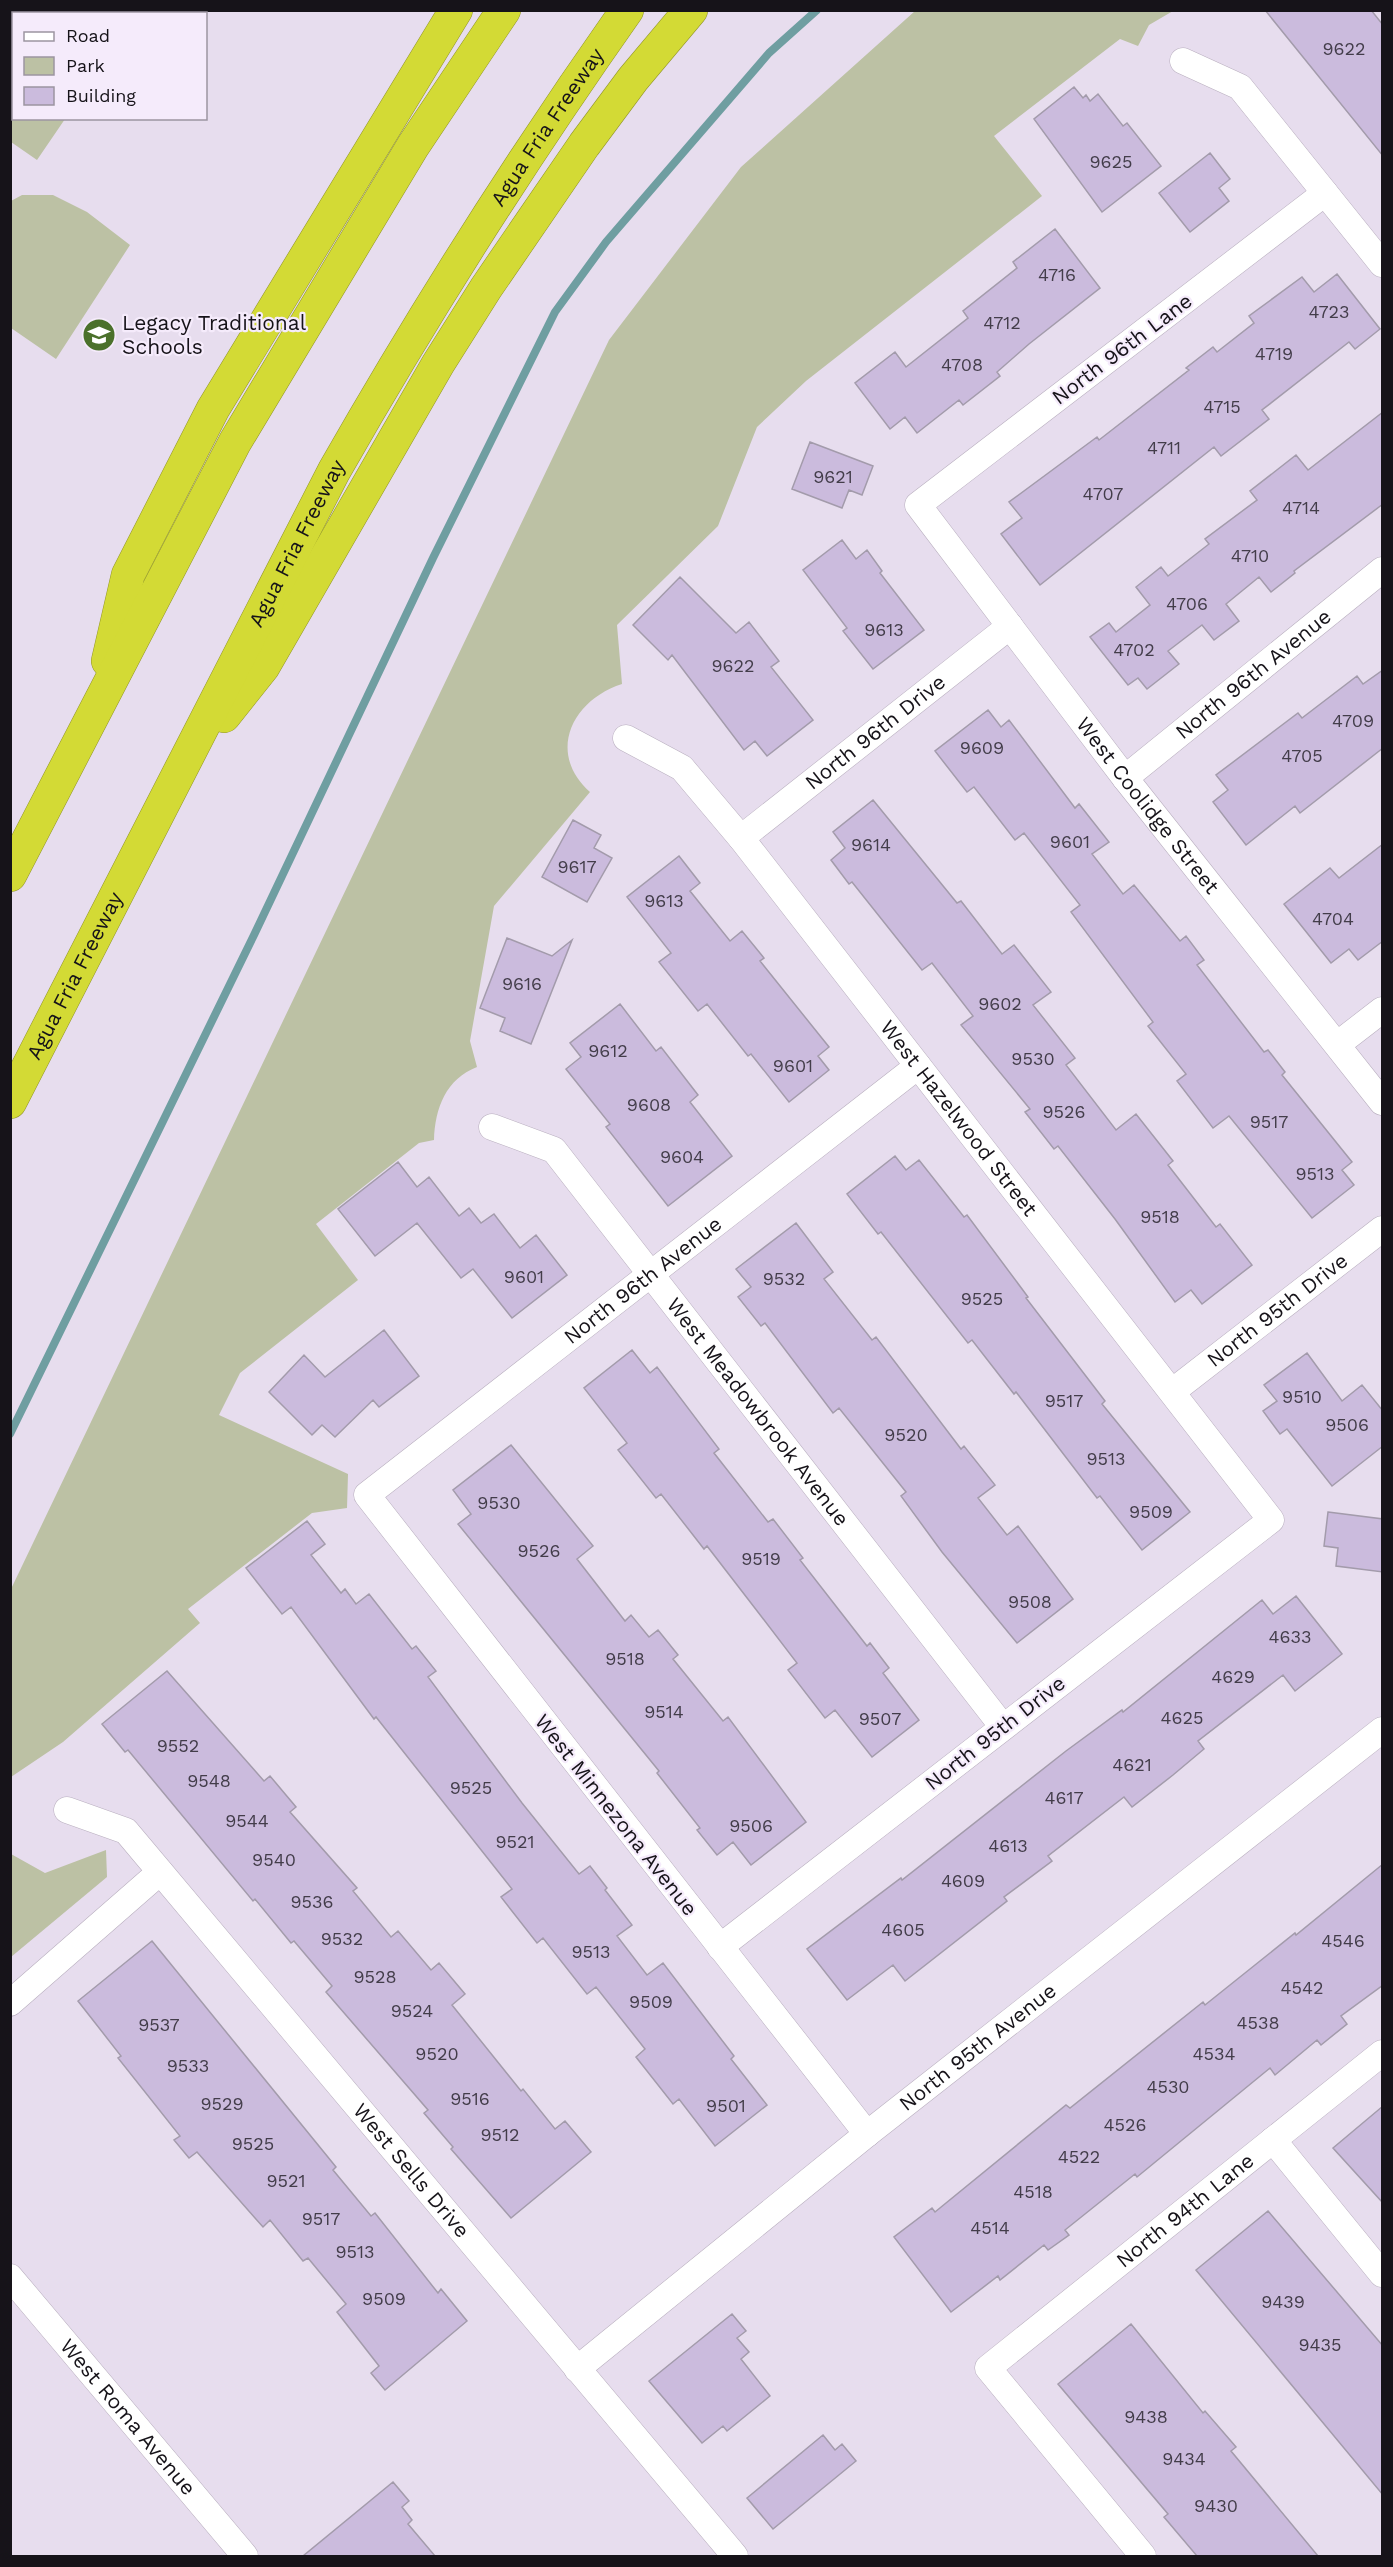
<svg xmlns="http://www.w3.org/2000/svg" width="1393" height="2567" font-family="'Work Sans',sans-serif">
	<rect width="100%" height="100%" fill="#e7ddee"/>
	<!-- green -->
	<path fill="#bcc1a4" d="M10,11H22L26,13L14,14V118L65,119L37,160L11,142Z
		M915,11H1173L1149,25L1138,46L1120,39L994,136L1042,196L806,381L757,427L718,526L617,625L622,684C572,700 546,753 590,792L494,906L470,1041L477,1067C446,1079 435,1108 434,1140L419,1143L316,1224L358,1280L240,1373L219,1415L348,1474L347,1508L312,1513L188,1609L200,1623L63,1742L11,1777V1589L609,340L741,167Z
		M22,195H53L87,212L130,245L56,359L11,328V201Z
		M106,1850L107,1877L11,1957V1854L45,1873Z"/>
	<g fill="none" stroke-linecap="round" stroke-linejoin="round">
		<!-- stream -->
		<path stroke="#6f9ea1" stroke-width="8" d="M10,1434L254,935L433,558L555,312L606,242L769,53L817,10"/>
	</g>
	<!-- building -->
	<path fill="#cbbbdd" stroke="#a39bab" stroke-width="1.5" d="M1265,10H1371L1383,25V156Z
		M1074,87L1083,98L1086,95L1090,101L1098,94L1123,126L1127,123L1161,166L1102,212L1034,119Z
		M1210,153L1230,179L1219,188L1229,201L1190,232L1159,193Z
		M1055,229L1100,288L1029,344L997,372L1000,376L963,405L959,400L917,433L905,417L890,429L855,383L895,352L906,367L968,318L963,311L1017,268L1013,262Z
		M1337,274L1380,329L1355,349L1349,342L1262,410L1269,419L1221,456L1214,447L1040,585L1001,534L1022,518L1009,502L1097,437L1099,440L1189,370L1186,368L1213,347L1217,352L1254,323L1249,316L1302,277L1314,292Z
		M1383,412V504L1294,571L1295,573L1271,592L1259,577L1226,604L1239,621L1214,640L1202,625L1168,651L1179,664L1147,689L1138,678L1128,685L1090,637L1109,623L1116,632L1150,605L1136,587L1161,567L1168,576L1209,544L1205,539L1257,500L1250,491L1296,455L1308,470Z
		M810,442L873,466L862,495L849,490L842,508L792,489Z
		M842,540L856,559L867,550L882,571L880,573L924,630L873,669L843,631L847,628L803,570Z
		M680,577L736,633L749,622L779,661L771,667L813,720L767,756L755,741L744,750L672,655L668,660L633,625Z
		M1383,670V748L1300,813L1295,806L1246,845L1213,802L1228,790L1216,775L1298,713L1302,718L1357,676L1363,684Z
		M988,710L1001,727L1009,720L1075,808L1079,804L1109,842L1092,854L1123,894L1134,885L1180,941L1186,936L1204,960L1197,965L1264,1052L1268,1050L1285,1072L1282,1075L1352,1162L1342,1170L1354,1185L1312,1218L1229,1116L1213,1128L1177,1081L1186,1074L1148,1026L1153,1022L1071,912L1080,905L1024,833L1015,840L974,787L967,792L935,751Z
		M873,800L957,903L961,901L1002,954L1014,945L1051,992L1033,1005L1075,1058L1066,1065L1116,1130L1136,1114L1173,1161L1168,1165L1216,1227L1220,1224L1252,1265L1202,1304L1191,1290L1175,1302L1115,1219L1058,1146L1054,1149L1025,1112L1030,1109L961,1025L973,1016L932,963L922,970L852,882L849,884L831,860L845,848L833,832Z
		M573,820L601,835L594,848L612,858L587,902L542,877Z
		M1383,844V941L1358,960L1349,949L1331,963L1284,904L1330,868L1339,878Z
		M679,856L700,883L690,891L730,941L742,931L764,958L760,961L829,1047L818,1056L829,1070L789,1102L751,1054L748,1056L707,1004L698,1011L659,962L671,953L627,897Z
		M507,938L552,956L572,940L531,1044L500,1031L505,1018L480,1008Z
		M620,1004L656,1051L661,1047L698,1095L690,1102L732,1156L668,1206L606,1127L610,1124L566,1069L581,1057L570,1043Z
		M895,1156L906,1170L919,1160L964,1217L967,1215L1028,1297L1026,1298L1105,1401L1102,1404L1190,1512L1142,1550L1100,1496L1097,1498L1016,1392L1014,1394L972,1340L968,1343L881,1232L878,1234L847,1194Z
		M398,1162L417,1187L429,1177L459,1216L469,1208L481,1223L494,1214L520,1248L536,1235L567,1275L512,1318L473,1269L461,1278L417,1223L375,1256L338,1209Z
		M796,1223L833,1272L824,1279L872,1340L876,1337L961,1449L964,1446L995,1485L978,1498L1007,1535L1018,1526L1073,1599L1017,1643L942,1552L901,1496L906,1492L839,1408L833,1413L765,1323L761,1326L738,1297L751,1287L736,1269Z
		M384,1330L419,1376L379,1407L373,1400L335,1437L322,1425L312,1435L269,1392L304,1355L325,1377Z
		M632,1350L650,1373L657,1367L719,1449L714,1453L768,1522L773,1519L803,1558L800,1560L867,1646L870,1643L889,1668L883,1673L919,1720L872,1757L835,1710L825,1718L788,1670L797,1663L761,1616L707,1546L704,1549L661,1494L656,1498L618,1450L627,1443L584,1388Z
		M1307,1353L1342,1401L1362,1385L1383,1411V1446L1332,1486L1287,1429L1280,1434L1263,1411L1277,1401L1264,1385Z
		M511,1445L593,1546L577,1559L625,1621L631,1615L649,1637L658,1630L678,1655L673,1659L723,1721L728,1717L806,1822L751,1865L733,1842L717,1855L697,1830L700,1828L657,1773L659,1771L458,1524L471,1514L453,1490Z
		M1328,1512L1383,1519V1572L1336,1566L1338,1548L1324,1546Z
		M307,1521L325,1544L311,1555L341,1593L345,1589L356,1604L369,1594L412,1649L416,1646L436,1671L428,1677L522,1803L579,1874L590,1866L607,1888L605,1890L632,1925L617,1936L647,1975L663,1963L734,2056L731,2059L767,2105L715,2146L679,2099L673,2104L636,2057L645,2049L596,1987L587,1994L543,1938L537,1943L501,1897L512,1889L376,1717L374,1719L291,1607L282,1614L246,1568Z
		M1296,1596L1342,1654L1295,1691L1283,1675L1198,1741L1204,1749L1173,1775L1132,1807L1124,1797L1048,1856L1052,1861L1004,1897L1007,1901L905,1981L893,1965L847,2000L807,1949L901,1878L902,1880L1066,1751L1122,1710L1123,1712L1262,1600L1273,1614Z
		M167,1671L264,1781L270,1776L296,1807L290,1812L357,1888L353,1891L391,1937L398,1931L431,1970L439,1963L465,1994L452,2005L521,2091L523,2089L555,2129L565,2121L591,2152L511,2218L451,2149L453,2147L424,2113L428,2110L326,1992L332,1986L294,1941L291,1943L255,1899L253,1901L128,1750L125,1752L102,1724Z
		M1383,1864V1985L1341,2016L1347,2024L1321,2045L1317,2040L1275,2075L1270,2068L1137,2177L1135,2174L1065,2230L1069,2235L1048,2250L1044,2245L1000,2280L998,2276L951,2312L894,2237L932,2208L935,2212L1066,2105L1070,2108L1203,2002L1205,2005L1295,1933L1296,1935Z
		M152,1941L336,2167L333,2170L371,2216L375,2213L438,2293L441,2289L467,2321L385,2390L371,2373L379,2366L337,2312L346,2304L308,2258L303,2261L270,2220L263,2227L197,2152L189,2158L174,2140L180,2136L118,2058L121,2056L78,2001Z
		M1383,2106V2203L1333,2148Z
		M1268,2211L1383,2346V2495L1196,2270Z
		M732,2314L746,2331L737,2338L749,2352L741,2359L770,2396L727,2431L723,2426L702,2443L649,2381Z
		M1131,2324L1203,2413L1205,2411L1236,2447L1231,2451L1318,2556H1197L1164,2517L1168,2514L1058,2384Z
		M823,2435L835,2450L842,2444L856,2461L773,2529L747,2498Z
		M393,2482L409,2501L402,2507L412,2520L408,2524L435,2556H303Z"/>
	<g fill="none" stroke-linecap="round" stroke-linejoin="round">
		<!-- minor casing -->
		<g stroke="#b9afbf" stroke-width="27">
			<g id="minor">
				<path d="M1183,61L1240,87L1382,264"/>
				<path id="s1" d="M1325,193L918,505L1125,778L1382,1102"/>
				<path id="s2" d="M626,738L682,768L741,838L1271,1520L720,1947"/>
				<path id="s3" d="M1125,778L1382,570"/>
				<path id="s4" d="M741,838L1010,626"/>
				<path d="M1338,1044L1382,1010"/>
				<path id="s5" d="M492,1127L554,1150L1003,1727"/>
				<path id="s6" d="M1173,1391L1382,1229"/>
				<path id="s7" d="M67,1810L126,1831L735,2556"/>
				<path d="M10,2003L160,1872"/>
				<path id="s8" d="M867,2134L367,1495L918,1066"/>
				<path d="M1273,2140L1382,2274"/>
				<path id="s9" d="M10,2277L245,2556"/>
				<path id="s10" d="M577,2369L867,2134L1382,1730"/>
				<path id="s11" d="M1143,2556L988,2368L1382,2053"/>
			</g>
		</g>
		<!-- motorway casing -->
		<g stroke="#91942b" stroke-width="34">
			<g id="motorway">
				<path d="M108,661L128,575L213,409L456,10"/>
				<path d="M224,716L263,667L438,364L486,288L584,145L633,79L691,10"/>
				<path d="M10,875L235,442L413,146L504,10"/>
				<path id="s12" d="M10,1102L334,471C424,313 522,159 627,10"/>
			</g>
		</g>
		<!-- minor -->
		<use href="#minor" stroke="#fff" stroke-width="26"/>
		<!-- motorway -->
		<use href="#motorway" stroke="#d3da35" stroke-width="33"/>
	</g>
	<!-- icons -->
	<defs>
		<g id="school-disc" transform="scale(1.725)"><circle r="9.5" fill="#4b712b" stroke="#f5ebfb"/><path d="M0-5L7-2L0 1L-7-2ZM-4 1L0 2.5L4 1V4Q0 6-4 4Z" fill="#fff"/></g>
	</defs>
	<g fill-rule="evenodd">
		<use href="#school-disc" x="99" y="335"/>
	</g>
	<g text-anchor="middle" stroke-width="4.5" stroke-linejoin="round" paint-order="stroke">
		<!-- number labels -->
		<g font-size="18" fill="#433d4a">
			<text x="1344" y="55">9622</text>
			<text x="1111" y="168">9625</text>
			<text x="1057" y="281">4716</text>
			<text x="1329" y="318">4723</text>
			<text x="1002" y="329">4712</text>
			<text x="1274" y="360">4719</text>
			<text x="962" y="371">4708</text>
			<text x="1222" y="413">4715</text>
			<text x="1164" y="454">4711</text>
			<text x="833" y="483">9621</text>
			<text x="1103" y="500">4707</text>
			<text x="1301" y="514">4714</text>
			<text x="1250" y="562">4710</text>
			<text x="1187" y="610">4706</text>
			<text x="884" y="636">9613</text>
			<text x="1134" y="656">4702</text>
			<text x="733" y="672">9622</text>
			<text x="1353" y="727">4709</text>
			<text x="982" y="754">9609</text>
			<text x="1302" y="762">4705</text>
			<text x="1070" y="848">9601</text>
			<text x="871" y="851">9614</text>
			<text x="577" y="873">9617</text>
			<text x="664" y="907">9613</text>
			<text x="1333" y="925">4704</text>
			<text x="522" y="990">9616</text>
			<text x="1000" y="1010">9602</text>
			<text x="608" y="1057">9612</text>
			<text x="1033" y="1065">9530</text>
			<text x="793" y="1072">9601</text>
			<text x="649" y="1111">9608</text>
			<text x="1064" y="1118">9526</text>
			<text x="1269" y="1128">9517</text>
			<text x="682" y="1163">9604</text>
			<text x="1315" y="1180">9513</text>
			<text x="1160" y="1223">9518</text>
			<text x="524" y="1283">9601</text>
			<text x="784" y="1285">9532</text>
			<text x="982" y="1305">9525</text>
			<text x="1302" y="1403">9510</text>
			<text x="1064" y="1407">9517</text>
			<text x="1347" y="1431">9506</text>
			<text x="906" y="1441">9520</text>
			<text x="1106" y="1465">9513</text>
			<text x="499" y="1509">9530</text>
			<text x="1151" y="1518">9509</text>
			<text x="539" y="1557">9526</text>
			<text x="761" y="1565">9519</text>
			<text x="1030" y="1608">9508</text>
			<text x="1290" y="1643">4633</text>
			<text x="625" y="1665">9518</text>
			<text x="1233" y="1683">4629</text>
			<text x="664" y="1718">9514</text>
			<text x="1182" y="1724">4625</text>
			<text x="880" y="1725">9507</text>
			<text x="178" y="1752">9552</text>
			<text x="1132" y="1771">4621</text>
			<text x="209" y="1787">9548</text>
			<text x="471" y="1794">9525</text>
			<text x="1064" y="1804">4617</text>
			<text x="247" y="1827">9544</text>
			<text x="751" y="1832">9506</text>
			<text x="515" y="1848">9521</text>
			<text x="1008" y="1852">4613</text>
			<text x="274" y="1866">9540</text>
			<text x="963" y="1887">4609</text>
			<text x="312" y="1908">9536</text>
			<text x="903" y="1936">4605</text>
			<text x="342" y="1945">9532</text>
			<text x="1343" y="1947">4546</text>
			<text x="591" y="1958">9513</text>
			<text x="375" y="1983">9528</text>
			<text x="1302" y="1994">4542</text>
			<text x="651" y="2008">9509</text>
			<text x="412" y="2017">9524</text>
			<text x="1258" y="2029">4538</text>
			<text x="159" y="2031">9537</text>
			<text x="437" y="2060">9520</text>
			<text x="1214" y="2060">4534</text>
			<text x="188" y="2072">9533</text>
			<text x="1168" y="2093">4530</text>
			<text x="470" y="2105">9516</text>
			<text x="222" y="2110">9529</text>
			<text x="726" y="2112">9501</text>
			<text x="1125" y="2131">4526</text>
			<text x="500" y="2141">9512</text>
			<text x="253" y="2150">9525</text>
			<text x="1079" y="2163">4522</text>
			<text x="286" y="2187">9521</text>
			<text x="1033" y="2198">4518</text>
			<text x="321" y="2225">9517</text>
			<text x="990" y="2234">4514</text>
			<text x="355" y="2258">9513</text>
			<text x="384" y="2305">9509</text>
			<text x="1283" y="2308">9439</text>
			<text x="1320" y="2351">9435</text>
			<text x="1146" y="2423">9438</text>
			<text x="1184" y="2465">9434</text>
			<text x="1216" y="2512">9430</text>
		</g>
		<!-- street labels -->
		<g font-size="21" fill="#161319" stroke="#f5ebfb">
			<text dy="7" stroke="none"><textPath href="#s12" startOffset="1114">Agua Fria Freeway</textPath></text>
			<text transform="translate(1122 349) rotate(-37)" y="7">North 96th Lane</text>
			<text dy="7" stroke="none"><textPath href="#s12" startOffset="628">Agua Fria Freeway</textPath></text>
			<text dy="7" stroke="none"><textPath href="#s3" startOffset="165">North 96th Avenue</textPath></text>
			<text dy="7" stroke="none"><textPath href="#s4" startOffset="171">North 96th Drive</textPath></text>
			<text dy="7" stroke="none"><textPath href="#s1" startOffset="891">West Coolidge Street</textPath></text>
			<text dy="7" stroke="none"><textPath href="#s12" startOffset="142">Agua Fria Freeway</textPath></text>
			<text dy="7" stroke="none"><textPath href="#s2" startOffset="510">West Hazelwood Street</textPath></text>
			<text dy="7" stroke="none"><textPath href="#s8" startOffset="1161">North 96th Avenue</textPath></text>
			<text dy="7" stroke="none"><textPath href="#s6" startOffset="132">North 95th Drive</textPath></text>
			<text dy="7" stroke="none"><textPath href="#s5" startOffset="398">West Meadowbrook Avenue</textPath></text>
			<text transform="translate(995 1733) rotate(-38)" y="7">North 95th Drive</text>
			<text transform="translate(616 1815) rotate(52)" y="7">West Minnezona Avenue</text>
			<text dy="7" stroke="none"><textPath href="#s10" startOffset="514">North 95th Avenue</textPath></text>
			<text dy="7" stroke="none"><textPath href="#s7" startOffset="506">West Sells Drive</textPath></text>
			<text dy="7" stroke="none"><textPath href="#s11" startOffset="496">North 94th Lane</textPath></text>
			<text dy="7" stroke="none"><textPath href="#s9" startOffset="183">West Roma Avenue</textPath></text>
		</g>
		<!-- poi labels -->
		<g font-size="21" fill="#161319" stroke="#f5ebfb" text-anchor="start">
			<text x="122" y="330">Legacy Traditional<tspan x="122" dy="24">Schools</tspan></text>
		</g>
	</g>
	<!-- border -->
	<rect width="1393" height="2567" fill="none" stroke="#161319" stroke-width="24"/>
	<!-- legend -->
	<rect x="12" y="12" width="195" height="108" fill="#f5ebfb" stroke="#9c95a1" stroke-width="1.5"/>
	<rect x="24" y="32" width="30" height="9" fill="#ffffff" stroke="#9c95a1" stroke-width="1.5"/>
	<text x="66" y="42" font-size="18" fill="#161319">Road</text>
	<rect x="24" y="57" width="30" height="18" fill="#bcc1a4" stroke="#9c95a1" stroke-width="1.5"/>
	<text x="66" y="72" font-size="18" fill="#161319">Park</text>
	<rect x="24" y="87" width="30" height="18" fill="#cbbbdd" stroke="#9c95a1" stroke-width="1.5"/>
	<text x="66" y="102" font-size="18" fill="#161319">Building</text>
</svg>
